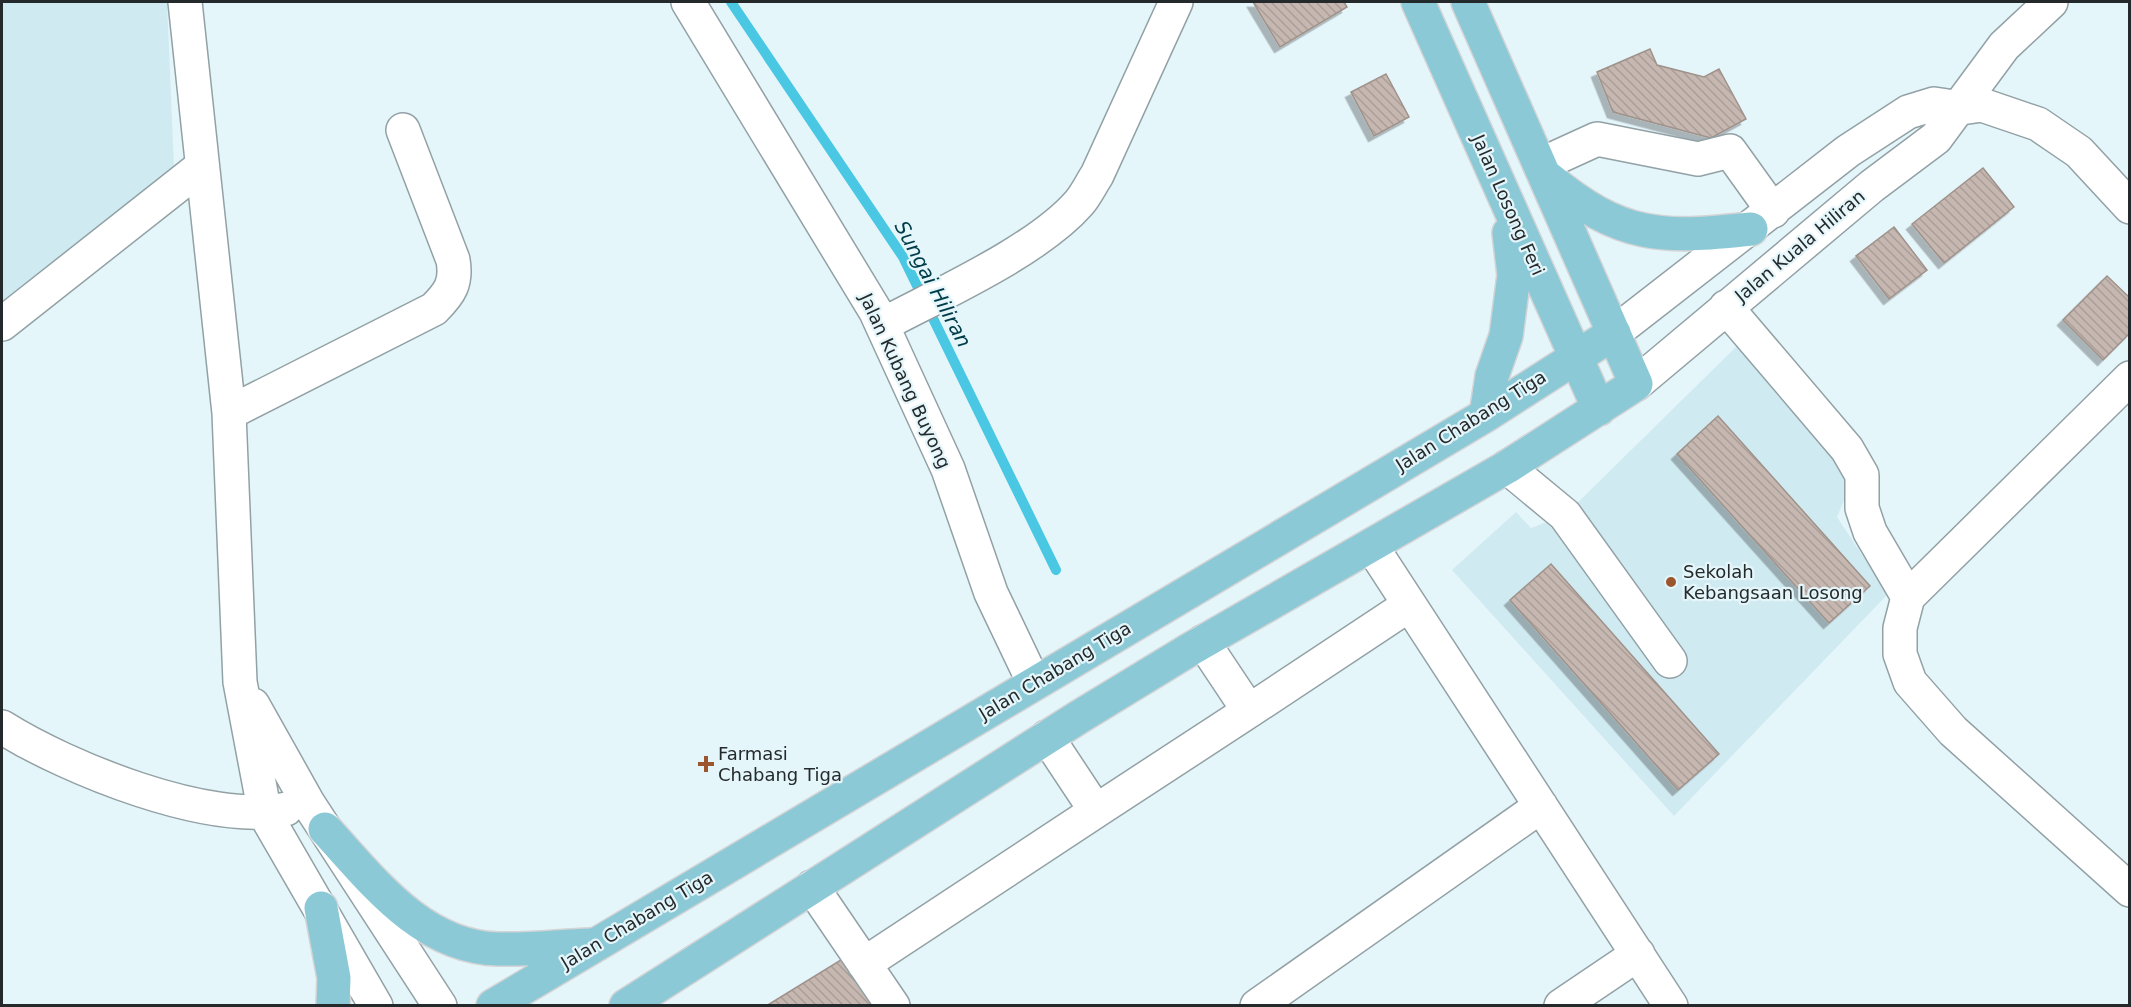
<svg xmlns="http://www.w3.org/2000/svg" width="2131" height="1007" font-family="'DejaVu Sans',sans-serif">
	<defs>
		<pattern id="building-back-hatch" width="6" height="6" patternUnits="userSpaceOnUse" patternTransform="scale(1.5)"><rect width="6" height="6" fill="#c6b8b1"/><path d="M-1 5l2 2M0 0l6 6M5-1l2 2" fill="none" stroke="#aa9e98"/></pattern>
		<filter id="shadow"><feDropShadow dx="-5.5" dy="5.5" stdDeviation="0" flood-color="#0004"/></filter>
	</defs>
	<rect width="100%" height="100%" fill="#e5f6fb"/>
	<!-- built -->
	<path fill="#d0eaf1" d="M2,2H167L174,166L2,306Z
		M1744,339L1851,484L1837,517L1888,594L1674,816L1452,570L1516,512L1531,528L1565,515Z"/>
	<g fill="none" stroke-linecap="round" stroke-linejoin="round">
		<!-- stream -->
		<path stroke="#49c7e3" stroke-width="10" d="M731,2L903,257L1056,570"/>
	</g>
	<!-- building -->
	<path fill="url(#building-back-hatch)" stroke="#9f928b" stroke-width="1.5" filter="url(#shadow)" d="M1253,2H1344L1347,7L1280,47Z
		M1650,49L1657,65L1704,77L1719,69L1746,119L1711,138L1613,112L1597,72Z
		M1386,74L1409,117L1374,136L1351,92Z
		M1983,168L2014,207L1944,263L1912,224Z
		M1894,227L1927,270L1889,299L1856,256Z
		M2107,276L2130,298V333L2103,360L2063,320Z
		M1718,416L1870,586L1829,623L1677,454Z
		M1551,564L1719,754L1678,790L1510,600Z
		M844,958L873,1006H766Z"/>
	<g fill="none" stroke-linecap="round" stroke-linejoin="round">
		<!-- minor casing -->
		<g stroke="#92a1a5" stroke-width="36">
			<path id="minor" d="M185,2L229,413L240,682L265,814L376,1006
				M688,2L876,312L948,469L991,593L1034,683
				M1540,165L1597,139L1698,159L1730,151L1773,211
				M1726,307L1847,449L1862,475V508L1870,532L1908,597L1900,628V654L1910,682L1953,731L2130,890
				M2,324L201,167
				M882,325C940,294 1037,251 1079,203C1086,195 1091,184 1097,175L1176,2
				M1614,333L1848,151L1908,112L1934,104L1961,108L1982,105L2038,124L2079,152L2130,207
				M1636,384L1872,186L1936,138L2004,46L2051,2
				M229,413L434,309C450,293 457,283 453,260L403,130
				M1507,467L1565,515L1670,661
				M1372,547L1671,1006
				M1908,597L2130,378
				M1203,642L1249,711L1409,605
				M253,705L308,803L440,1006
				M2,727C67,768 210,826 286,809
				M1096,811L1249,711
				M812,887L893,1006
				M864,964L1096,811L1047,737
				M1257,1006L1541,806
				M1561,1006L1638,954"/>
		</g>
		<!-- major casing -->
		<g stroke="#d3d4d5" stroke-width="36">
			<path id="major" d="M1418,2L1599,409
				M1548,178C1620,238 1661,239 1751,229
				M1486,415L1492,376L1506,336L1514,275L1509,233
				M325,829C372,880 421,947 498,949C528,950 560,946 590,945
				M321,908L334,978L333,1006
				M493,1006L1486,415L1614,333
				M626,1006L1079,717L1189,650L1507,467L1636,384L1468,2"/>
		</g>
		<!-- minor -->
		<use href="#minor" stroke="#fff" stroke-width="33"/>
		<!-- major -->
		<use href="#major" stroke="#8cc9d7" stroke-width="33"/>
	</g>
	<!-- markers -->
	<g fill="#9c562d" stroke="#e5f6fb" stroke-width="2">
		<circle cx="1671" cy="582" r="6"/>
		<path d="M703 755h6v6h6v6h-6v6h-6v-6h-6v-6h6z"/>
	</g>
	<g text-anchor="middle" stroke-width="4.5" stroke-linejoin="round" paint-order="stroke">
		<!-- street labels -->
		<g font-size="18" fill="#242a2c" stroke="#e5f6fb">
			<text transform="translate(1508 205) rotate(66)" y="6">Jalan Losong Feri</text>
			<text transform="translate(1800 246) rotate(-40)" y="6">Jalan Kuala Hiliran</text>
			<text transform="translate(905 381) rotate(65)" y="6">Jalan Kubang Buyong</text>
			<text transform="translate(1471 421) rotate(-32)" y="6">Jalan Chabang Tiga</text>
			<text transform="translate(1055 671) rotate(-31)" y="6">Jalan Chabang Tiga</text>
			<text transform="translate(637 920) rotate(-31)" y="6">Jalan Chabang Tiga</text>
		</g>
		<!-- poi labels -->
		<g font-size="18" fill="#242a2c" stroke="#e5f6fb" text-anchor="start">
			<text x="1683" y="578">Sekolah<tspan x="1683" dy="21">Kebangsaan Losong</tspan></text>
			<text x="718" y="760">Farmasi<tspan x="718" dy="21">Chabang Tiga</tspan></text>
		</g>
		<!-- water labels -->
		<g font-size="20" font-style="italic" fill="#013d49" stroke="#e5f6fb">
			<text transform="translate(933 284) rotate(62)" y="7">Sungai Hiliran</text>
		</g>
	</g>
	<!-- border -->
	<rect width="2131" height="1007" fill="none" stroke="#242a2c" stroke-width="6"/>
</svg>
